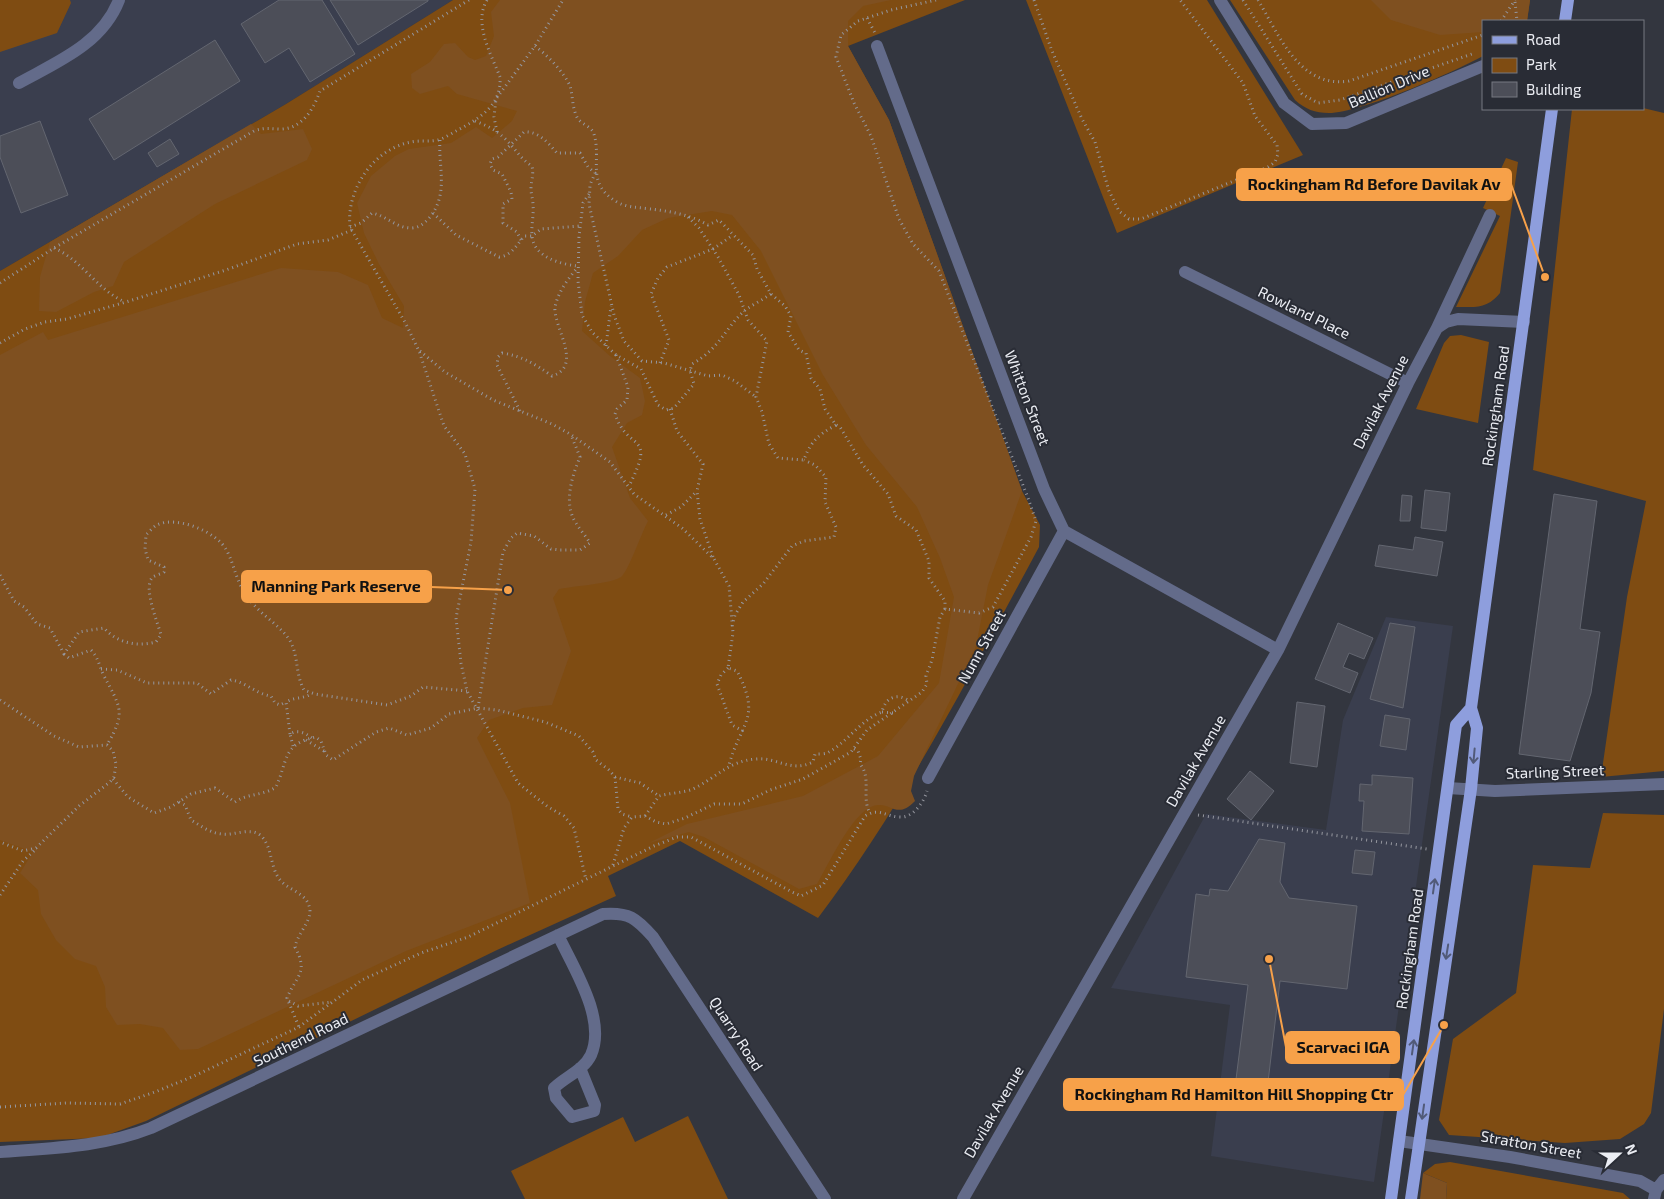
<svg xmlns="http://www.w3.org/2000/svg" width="1664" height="1199" font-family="'Exo 2',sans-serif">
	<rect width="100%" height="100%" fill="#33363f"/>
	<!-- built -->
	<path fill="#3a3e4e" d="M0,0H453L286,104L0,271Z
		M1386,617L1453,626L1374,1182L1211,1156L1230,1005L1111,988L1206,814L1326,830L1343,720Z"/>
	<!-- green -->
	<path fill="#7f4c12" d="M0,0H70L71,3L57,33L0,52Z
		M453,0H965L848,46L889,120L1022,491L1040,525L1039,547C971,673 905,803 818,918L680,841L608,876L616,896L497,950L146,1121L99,1138L0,1142V271L286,104Z
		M1026,0H1207L1303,155L1117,233Z
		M1230,0H1530L1527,21H1483V56C1454,72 1360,113 1329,113C1315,113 1305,109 1295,100Z
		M1643,108L1664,113V771L1601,777L1627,597L1646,501L1533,470L1572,109Z
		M1506,158L1518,162L1500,293C1487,309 1476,307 1456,307L1500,216L1483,208Z
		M1461,335L1489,342L1478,423L1416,409L1444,343L1450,336Z
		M1603,813L1664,815V1009L1651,1113L1644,1124L1620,1139L1565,1143L1449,1135L1439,1120L1453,1039L1516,993L1533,865L1590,868Z
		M688,1116L728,1199H525L511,1171L623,1117L635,1142Z
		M1450,1162L1623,1193L1630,1199H1446L1447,1183L1423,1173L1435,1164Z"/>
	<!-- forest -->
	<path fill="#7f5020" d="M500,0H891L863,6L848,21V46L889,120L1022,491L988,585L976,646L914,776L911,791L915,801C896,821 891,800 873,806C852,813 828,865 817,884L799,889L704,837L689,832L649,843L687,824L803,796L878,756L939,683L954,597L940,558L917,507L866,445L823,375L761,251L732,215L712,211L668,218L642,230L618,256L593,273L585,302L582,331L610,356L640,378L645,401L642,415L627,423L612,447L630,498L648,521C642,532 628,572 621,577C610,584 574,586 559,589L553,598L571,651L552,705L523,708L489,720L477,738L510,803L530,903L406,951L198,1049L180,1050L163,1028L140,1024L117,1025L106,1007L105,987L96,966L75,959L56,940L41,914L38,890L20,873L33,852L0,840V355L43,332L48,340L281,268L338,272L368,285L382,318L403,328L404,306L379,264L364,233L357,203L371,176L395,156L409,149L451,143L476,127L492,138L512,121L517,111L457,94L448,86L420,94L412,88L411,74L430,62L444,44L455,43L468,57L475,60L486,56L494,36L491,12Z
		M1371,0H1530L1527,21H1483V32L1440,35L1391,20Z
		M251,124L261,134L303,129L312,149L307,160L215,204L124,262L113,286L94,292L56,312L39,311L40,277L50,242Z
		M1423,1173L1447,1183L1446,1199H1420Z"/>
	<!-- building -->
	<path fill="#4c4e58" stroke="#636670" d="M279,0H322L355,54L310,82L289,48L265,63L241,24Z
		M330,0H428V1L358,45Z
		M215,40L240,81L114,160L89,119Z
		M40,121L68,195L21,213L0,157V136Z
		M170,139L179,154L157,167L148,153Z
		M1425,490L1450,493L1446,531L1421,528Z
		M1554,494L1597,501L1580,629L1600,632L1591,693L1570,761L1519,754Z
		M1402,495L1412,496L1410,521H1400Z
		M1415,537L1443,542L1437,576L1375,566L1379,545L1413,550Z
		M1338,623L1373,638L1364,659L1349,653L1343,667L1358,673L1350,693L1315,679Z
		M1390,623L1415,627L1403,708L1370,699Z
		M1297,702L1325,706L1317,767L1290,763Z
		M1385,715L1410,719L1406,750L1380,746Z
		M1250,771L1274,791L1251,820L1227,799Z
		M1372,775L1413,778L1409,834L1362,831L1364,801H1359L1360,784L1372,785Z
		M1259,839L1285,843L1280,882L1289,898L1357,906L1347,989L1280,981L1266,1099L1234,1095L1248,985L1186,977L1196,894L1209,896L1210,889L1228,891Z
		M1355,850L1375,852L1372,875L1352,873Z"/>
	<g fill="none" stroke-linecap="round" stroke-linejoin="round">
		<!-- path -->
		<path stroke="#95979f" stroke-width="3" stroke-dasharray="1 4" stroke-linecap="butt" d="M487,0C473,23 491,54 500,77C502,105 480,118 458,130C452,133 445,138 438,140C429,142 420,140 411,142C373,149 346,190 350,227L406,324L419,351L444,426L465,454L475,489L471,542L456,618L461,663L467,691L518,783L548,807L564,816L574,828L586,880
			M1034,0L1052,51L1082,119L1095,142L1109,191L1119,211L1129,219H1141L1268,167L1275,162L1278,154L1277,145L1255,116L1243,83L1180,0
			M1243,0L1302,94L1318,103L1340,100L1472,54
			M1258,0C1279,35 1300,89 1349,81L1483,35
			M1515,2L1517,21
			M867,18L875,33
			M1501,21L1515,0
			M535,46C547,55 564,72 570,86C573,96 572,109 578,119C583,125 592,127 594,134C602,161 585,183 617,202C628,208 638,207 650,209C669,211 691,215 708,225L719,220L753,255L757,269L771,294L785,306L791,316L788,332L799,350L806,353L811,378L820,389L825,409L836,425L840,427L863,465L888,494L896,516L916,530L929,561V578L945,601V609
			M475,121C485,125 495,129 503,137C514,146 519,158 532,166C534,175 531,181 531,189C531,194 533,199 533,205C534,215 531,226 532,236C534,257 560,264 577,266
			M497,132L494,117L496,99L535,46L563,0
			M589,194L583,203L579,237L578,281L582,315L592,332L616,355L641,369L658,405L666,410L674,408L694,384L690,371L692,364C719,349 724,330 744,311C752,305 762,300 771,294
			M433,213L456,235L499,257C511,256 517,245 524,236H532L541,229L580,226
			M688,217L699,228L718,257L739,295L748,320L767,341L756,397L762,412L769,444L778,458L804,460C810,442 819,434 836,425
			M350,227L361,223L372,213C387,216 396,228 411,228C419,228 425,223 430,217C449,193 438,167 440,140
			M521,240L517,232L503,223V204L512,199L511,192L502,174L493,170L490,164L492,159L498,157L524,132C539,131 548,143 557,153H580L588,167L595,173L590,185L589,204L614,315L624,341L642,361L664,363L708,376L722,375L735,381L756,397
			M54,248C82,260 97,290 125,302
			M0,283L54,248L254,131C264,127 272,129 282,129C303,128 314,108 320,91L469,0
			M0,343L25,329L45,322L67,319L126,302L226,270L297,244L328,240L352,230
			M606,346L611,306
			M420,351L445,372L493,400L552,424L570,434L610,462L634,494L682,528L714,559L729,586L733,633L728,668L737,671C762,719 741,721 729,765
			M616,355L628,387L627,400L617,409L615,414C628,453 657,431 629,486
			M660,363L669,340L651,294L658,278L667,267L713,249L733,235
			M670,409L677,431L703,464L697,491L700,519L713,557
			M520,411L497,365L498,357L502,353C522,356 535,364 552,376C584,366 553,327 555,307C558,292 568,279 578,267
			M666,515L681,507L697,491
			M0,575L14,601L24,607L37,624L50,628L64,654L79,632L104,628C117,643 137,647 156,642L161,635C158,623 142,586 153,577C156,575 161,574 164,572V567L148,560L145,549L146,535C149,532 153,527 157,525C176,515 218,532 227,551C236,569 235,580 249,599C260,614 278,624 289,639C299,655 295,674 304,690L315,694L387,705L411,696L423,687L467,691
			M732,626L735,615L743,602L763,584L792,546L804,541L834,537L836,527L825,502L826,477L815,465L804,460
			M64,654L69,658L91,650C98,657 99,665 103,674C120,707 127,711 107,745
			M728,668L721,675L717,684L732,725L743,731
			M101,669L117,670L147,683H197L211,694L231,680C246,682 256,694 271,696L275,703L280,705L286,702
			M0,700L54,736L79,747L107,745L113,751L116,764L114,777L110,782L79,806L36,848L23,851L0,842
			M478,708L503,552L511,538L517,533L534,536L551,549L560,550H580L590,543C586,536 580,530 576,523C563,504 572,476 580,457L571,435
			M882,712L894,713
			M290,734L286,702C294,697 303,699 311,694
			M306,740L324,751
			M293,746L290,734C298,729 305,733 312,738
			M854,749L858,751L861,759L860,764C872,778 861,798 870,813
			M615,777L618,809L622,814L632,817
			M113,779L128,797L154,813L171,807L191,794L215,788L235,802C248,793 263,796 276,787C288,761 282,744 316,737L321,741L326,755L333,760L376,732L389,728L407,735L431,728L449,714L478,708L497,710L545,722L579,736L593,752L596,760L609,770L615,777L640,783L659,796
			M179,802L185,805L191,820C201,826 210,833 222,834C233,836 250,827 260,835C272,845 270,865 278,877C286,891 310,892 310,912C309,924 297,935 295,947C309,973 296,976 287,998L299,1027
			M1198,815L1427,849
			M645,816L659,796C669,793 683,793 693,789C716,778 728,761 756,759C777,757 791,773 813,762L815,754C819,754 824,754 827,753C847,743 860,720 882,712C885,698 897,692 909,701
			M613,865L624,828L632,817L645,816L656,822L666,824L685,818L714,804H742L770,790L803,779L851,752L867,730L922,692L927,684L926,676L932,660L940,617L945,609L979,613L993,607L1031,537L1036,521L1028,498L939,271L913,244L899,219L871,136L854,103L836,57L841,35L858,21L891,10L936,0
			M0,895L23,861L36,849
			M289,1001L298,1006L332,1002
			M0,1107L67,1103L120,1104L155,1092L194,1076L299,1027L362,980L421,953L468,937L654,846L677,837H691L792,892L801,896L823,885L865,816C879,807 886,817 900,817C913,818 924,802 927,791"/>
		<!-- minor -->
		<path stroke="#636b8a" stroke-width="12" d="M1220,0L1284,103L1312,124L1346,123L1483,66
			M877,46L1044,489L1064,531L1278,650
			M19,83C57,62 102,44 119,0
			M1185,272L1408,383
			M1437,328L1490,215
			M928,778L1064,531
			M1448,788L1495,791L1664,784
			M558,935C573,967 607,1019 591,1055C584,1070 565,1077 554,1088L556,1098L572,1117L594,1111L595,1105L580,1068
			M1399,1141L1510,1157L1640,1181L1656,1190
			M0,1152C52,1148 103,1147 151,1128L603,914C629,912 636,918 653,937L825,1199
			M963,1199L1278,650L1408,383L1437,328L1446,322L1458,319L1524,322
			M1654,1199L1656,1190L1664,1180"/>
		<!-- major -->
		<path stroke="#8e9edd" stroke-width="12" d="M1565,21L1568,0
			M1391,1199L1456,725L1471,708
			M1411,1199L1471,789L1477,728L1471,708L1552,109"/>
	</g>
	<!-- one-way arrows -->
	<defs><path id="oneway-shaft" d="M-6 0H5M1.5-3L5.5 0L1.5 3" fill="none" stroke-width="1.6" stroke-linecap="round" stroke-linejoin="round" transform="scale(1.25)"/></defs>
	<g stroke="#515a78">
		<use href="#oneway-shaft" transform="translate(1474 756) rotate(95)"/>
		<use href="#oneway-shaft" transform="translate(1434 886) rotate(-82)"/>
		<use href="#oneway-shaft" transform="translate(1447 952) rotate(99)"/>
		<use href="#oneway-shaft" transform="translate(1413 1047) rotate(-82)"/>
		<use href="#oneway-shaft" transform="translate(1423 1112) rotate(98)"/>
	</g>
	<g text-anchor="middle" stroke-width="4" stroke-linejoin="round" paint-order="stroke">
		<!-- street labels -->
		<g font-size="15" fill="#ebedf3" stroke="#292c35">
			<text transform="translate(1389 87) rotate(-23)" y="5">Bellion Drive</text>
			<text transform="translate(1304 313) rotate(26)" y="5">Rowland Place</text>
			<text transform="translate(1027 398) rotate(69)" y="5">Whitton Street</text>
			<text transform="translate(1381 402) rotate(-63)" y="5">Davilak Avenue</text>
			<text transform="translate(1496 406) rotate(-82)" y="5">Rockingham Road</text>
			<text transform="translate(982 647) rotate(-61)" y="5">Nunn Street</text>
			<text transform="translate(1196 761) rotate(-60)" y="5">Davilak Avenue</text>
			<text transform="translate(1555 772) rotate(-2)" y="5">Starling Street</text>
			<text transform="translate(1410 949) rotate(-82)" y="5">Rockingham Road</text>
			<text transform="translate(736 1034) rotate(57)" y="5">Quarry Road</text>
			<text transform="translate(301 1040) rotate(-26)" y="5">Southend Road</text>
			<text transform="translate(994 1112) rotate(-60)" y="5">Davilak Avenue</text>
			<text transform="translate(1531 1145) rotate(10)" y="5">Stratton Street</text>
		</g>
	</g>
	<!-- callouts -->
	<path fill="none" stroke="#f7a149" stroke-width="2" d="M1545 277L1511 184M508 590L431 587M1269 959L1286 1047M1444 1025L1403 1095"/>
	<g fill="#f7a149" stroke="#292c35" stroke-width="2">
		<circle cx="1545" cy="277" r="5"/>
		<circle cx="508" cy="590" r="5"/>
		<circle cx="1269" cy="959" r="5"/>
		<circle cx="1444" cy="1025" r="5"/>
	</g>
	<g fill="#f7a149" stroke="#f7a149" stroke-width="2">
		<rect x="1237" y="169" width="274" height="31" rx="5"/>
		<rect x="242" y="571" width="189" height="31" rx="5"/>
		<rect x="1286" y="1032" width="113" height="31" rx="5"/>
		<rect x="1064" y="1079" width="339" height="31" rx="5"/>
	</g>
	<g font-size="16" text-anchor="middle" font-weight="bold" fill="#111">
		<text x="1374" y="190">Rockingham Rd Before Davilak Av</text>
		<text x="336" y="592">Manning Park Reserve</text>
		<text x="1343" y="1053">Scarvaci IGA</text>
		<text x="1234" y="1100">Rockingham Rd Hamilton Hill Shopping Ctr</text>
	</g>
	<!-- legend -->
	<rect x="1482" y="20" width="162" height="90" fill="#292c35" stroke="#777981"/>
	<rect x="1492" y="36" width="25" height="8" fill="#8e9edd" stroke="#777981"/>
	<text x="1526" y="45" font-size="15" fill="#ebedf3">Road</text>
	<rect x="1492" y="58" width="25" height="15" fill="#7f4c12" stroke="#777981"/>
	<text x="1526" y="70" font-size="15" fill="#ebedf3">Park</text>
	<rect x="1492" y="82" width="25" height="15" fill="#4c4e58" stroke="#777981"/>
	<text x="1526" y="95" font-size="15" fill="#ebedf3">Building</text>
	<!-- north arrow -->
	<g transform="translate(1619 1154) rotate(69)" stroke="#292c35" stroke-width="4" paint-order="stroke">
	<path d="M0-4L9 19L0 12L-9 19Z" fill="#ebedf3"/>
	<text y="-8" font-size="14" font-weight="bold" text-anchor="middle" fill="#ebedf3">N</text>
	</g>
</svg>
